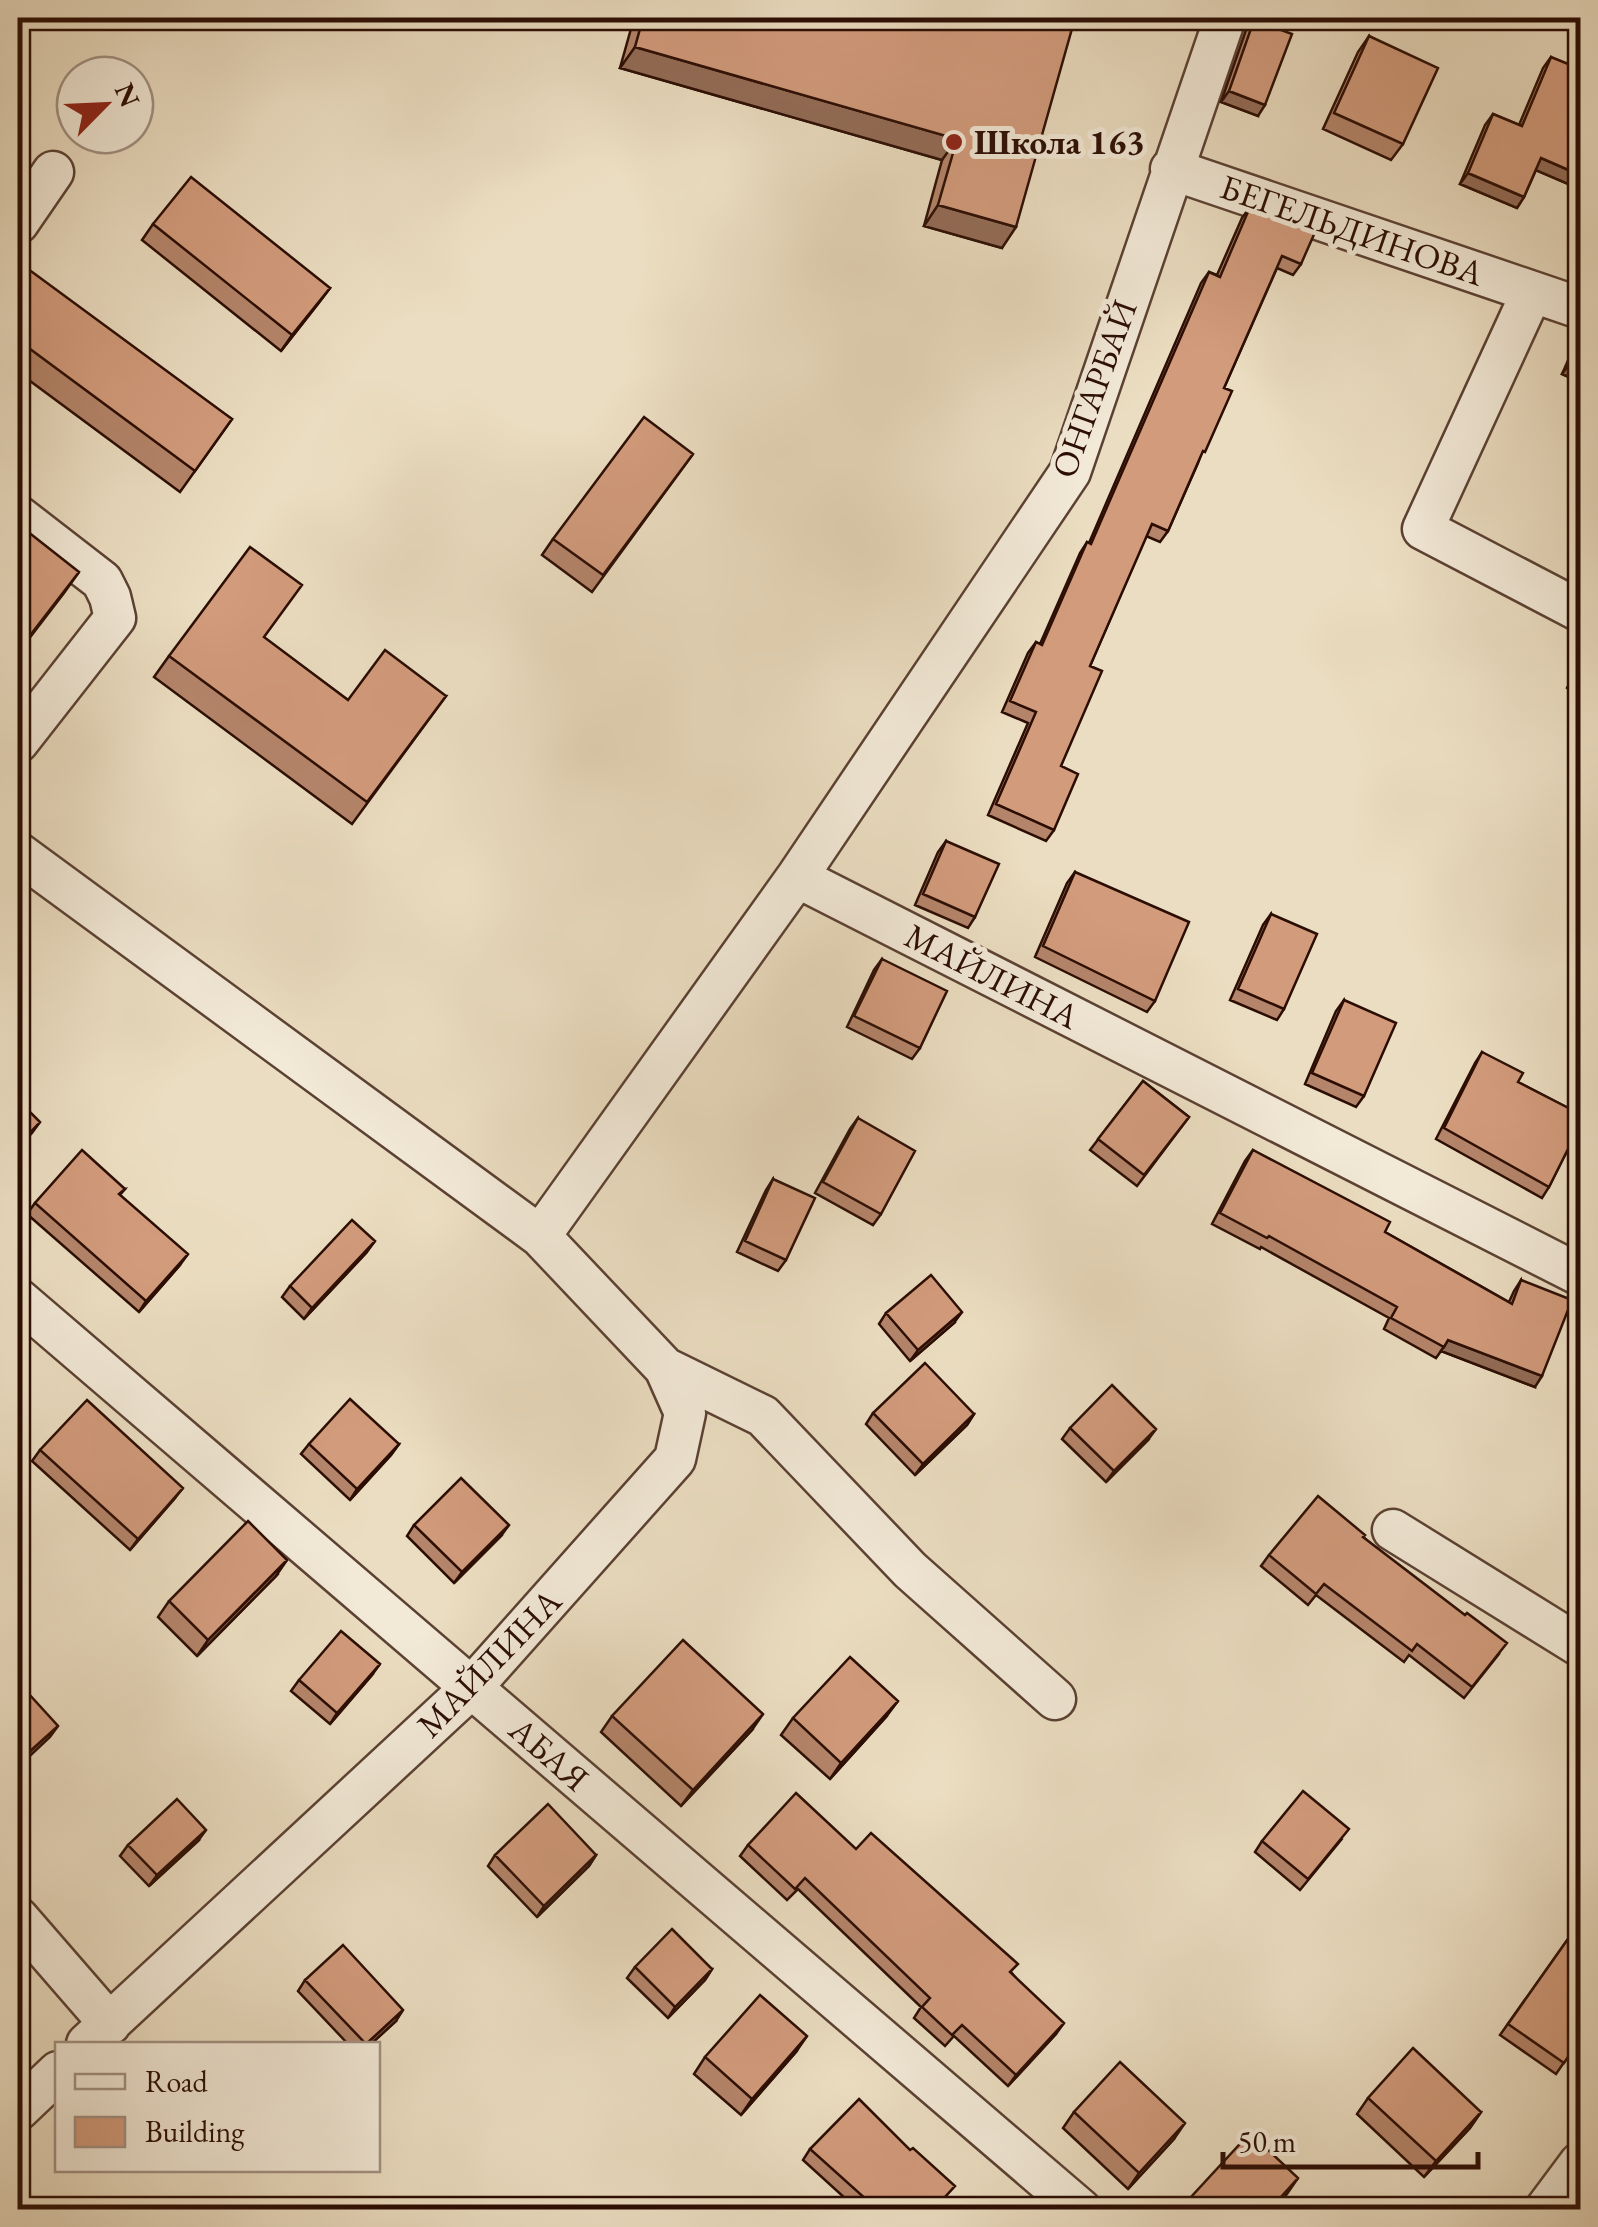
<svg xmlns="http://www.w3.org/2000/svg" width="1598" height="2227" font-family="'EB Garamond',serif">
	<rect width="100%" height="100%" fill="#ebddc1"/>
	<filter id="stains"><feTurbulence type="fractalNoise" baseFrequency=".002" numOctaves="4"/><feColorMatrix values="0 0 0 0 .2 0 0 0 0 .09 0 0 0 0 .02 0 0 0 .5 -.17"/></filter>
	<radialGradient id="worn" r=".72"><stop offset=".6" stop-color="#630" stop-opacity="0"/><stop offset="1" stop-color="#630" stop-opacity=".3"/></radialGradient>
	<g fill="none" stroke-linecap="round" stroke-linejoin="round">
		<!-- minor casing -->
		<g stroke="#5b4133" stroke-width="45">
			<path id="minor" d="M1171,169L1580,308
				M18,223L53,172
				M1532,292L1423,529L1580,611
				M18,516L102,581L110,597L115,618L18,742
				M18,853L540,1236L665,1368L685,1413L675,1459L471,1688L87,2044
				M797,877L1580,1275
				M540,1236L797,877L1070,472L1225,18
				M18,1299L1081,2210
				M665,1368L763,1416L910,1570L1055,1699
				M1393,1530L1580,1646
				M18,1918L110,2024
				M18,2110L58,2072
				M1545,2210L1580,2163"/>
		</g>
		<!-- minor -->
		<use href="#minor" stroke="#f2e9d7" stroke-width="40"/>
	</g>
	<!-- wall -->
	<path fill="#b5856b" stroke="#2b0d04" stroke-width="2.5" d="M634,18H1075L1002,248L924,226L942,160L620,68Z
		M1254,20L1258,116L1221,102L1246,30Z
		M1369,36L1403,144L1391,160L1323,129L1358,52Z
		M1551,57L1573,81L1580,189L1536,170L1524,197L1517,208L1460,184L1485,125L1493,114L1519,125L1543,68Z
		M1250,207L1301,264L1293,275L1277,268L1224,388L1198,463L1168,531L1160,542L1146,536L1090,666L1061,766L1054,830L1046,841L988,815L1028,723L1002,712L1028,653L1036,642L1040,644L1080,553L1087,542L1089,543L1201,283L1209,272L1217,275L1242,218Z
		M153,224L330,288L281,351L142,240Z
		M18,275L232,419L180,492L18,372Z
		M1580,333V382L1562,374Z
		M693,454L592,592L542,555L553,539Z
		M264,638L348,700L446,696L352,824L154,677L169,656Z
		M1580,666V697L1567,688Z
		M946,841L975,917L968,928L915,905L938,852Z
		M1075,872L1155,1001L1147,1012L1035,957L1067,883Z
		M1271,914L1284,1009L1277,1020L1230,1000L1263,925Z
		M882,959L920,1048L912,1059L847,1027L874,970Z
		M1344,1000L1364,1096L1356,1107L1305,1084L1336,1011Z
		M1482,1052L1518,1082L1572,1110L1580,1094V1125L1549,1187L1542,1198L1436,1139L1475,1063Z
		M1143,1081L1189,1117L1137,1186L1090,1150Z
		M858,1118L881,1214L873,1225L815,1193L850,1129Z
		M1253,1150L1385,1232L1509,1302L1514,1291L1521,1280L1535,1387L1441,1351L1436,1358L1384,1329L1389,1318L1261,1247L1260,1249L1212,1224L1245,1161Z
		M773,1179L786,1260L778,1271L737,1252L766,1190Z
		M125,1189L120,1195L180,1265L139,1312L27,1214L35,1203Z
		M367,1252L304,1319L282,1297L290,1286Z
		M886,1313L954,1323L910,1361L879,1324Z
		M873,1413L974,1414L967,1425L915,1475L866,1424Z
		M1070,1428L1148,1440L1106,1482L1062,1439Z
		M309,1444H399L391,1455L350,1500L301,1454Z
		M40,1450L175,1498L130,1550L32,1461Z
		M414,1525L501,1536L454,1583L407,1536Z
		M1363,1537L1499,1654L1464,1698L1409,1655L1404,1662L1316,1595L1308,1605L1261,1566L1269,1555Z
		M276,1576L197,1656L158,1617L169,1601Z
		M372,1675L330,1724L291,1691L299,1680Z
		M612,1716L752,1730L681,1806L601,1732Z
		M886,1717L830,1779L781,1735L793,1718Z
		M1341,1840L1300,1890L1255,1852L1262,1841Z
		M198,1841L149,1886L120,1856L128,1845Z
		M748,1845L856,1849L1012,1973L1056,2034L1008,2086L954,2036L945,2046L914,2018L921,2007L798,1889L787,1900L740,1856Z
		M495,1855H596L589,1866L537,1917L488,1866Z
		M1580,1922V2039L1556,2074L1500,2035Z
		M635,1967L712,1969L705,1980L668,2018L627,1978Z
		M305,1980L396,2021L371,2044H348L298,1991Z
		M796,2052L741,2115L694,2074L705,2057Z
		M1368,2098L1481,2112L1470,2128L1424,2177L1357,2114Z
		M1074,2112L1174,2139L1128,2189L1063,2128Z
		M810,2149L947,2197L935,2210H858L803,2160Z"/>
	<!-- shaded-wall -->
	<path fill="#936c57" stroke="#2b0d04" stroke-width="2.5" d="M635,47L957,139L942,160L620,68Z
		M1229,91L1265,105L1258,116L1221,102Z
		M1541,158L1580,175V189L1533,169Z
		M1468,173L1524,197L1517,208L1460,184Z
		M938,205L1016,227L1002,248L924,226Z
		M330,288L318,304L281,351L292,335Z
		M1570,363L1580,367V382L1562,374Z
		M79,572L64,593L18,653V651Z
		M40,1122L32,1133L18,1148V1145Z
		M375,1241L367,1252L304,1319L312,1308Z
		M188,1254L180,1265L139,1312L146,1301Z
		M962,1312L954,1323L910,1361L918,1350Z
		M1448,1340L1542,1376L1535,1387L1441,1351Z
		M974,1414L967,1425L915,1475L923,1464Z
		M1156,1429L1148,1440L1106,1482L1114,1471Z
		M399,1444L391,1455L350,1500L357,1489Z
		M183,1488L175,1498L130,1550L138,1539Z
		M509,1525L501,1536L454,1583L462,1572Z
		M287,1560L276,1576L197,1656L208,1640Z
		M380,1664L372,1675L330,1724L337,1713Z
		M898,1701L886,1717L830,1779L841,1763Z
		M763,1714L752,1730L681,1806L693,1790Z
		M58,1726L50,1737L18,1767V1762Z
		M206,1830L198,1841L149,1886L157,1875Z
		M596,1855L589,1866L537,1917L544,1906Z
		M712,1969L705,1980L668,2018L675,2007Z
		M403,2010L396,2021L371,2044H366Z
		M1064,2023L1056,2034L1008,2086L1016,2075Z
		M807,2036L796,2052L741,2115L752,2099Z
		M1481,2112L1470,2128L1424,2177L1436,2161Z
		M1185,2123L1174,2139L1128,2189L1139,2173Z
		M1298,2178L1287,2194L1273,2210H1270Z"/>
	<!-- building -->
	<path fill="#d29b7c" stroke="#2b0d04" stroke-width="2.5" d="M643,18H1075L1016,227L938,205L957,139L635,47Z
		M1254,20L1292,34L1265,105L1229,91Z
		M1369,36L1438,68L1403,144L1334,113Z
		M1551,57L1578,68L1573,81L1580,84V175L1541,158L1524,197L1468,173L1493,114L1522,126Z
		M191,177L330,288L292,335L153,224Z
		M1250,207L1316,230L1301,264L1282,256L1224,388L1232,391L1205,452L1203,451L1168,531L1152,524L1090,666L1102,671L1061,766L1078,774L1054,830L996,804L1036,712L1010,701L1036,642L1042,645L1087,542L1091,544L1209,272L1220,277Z
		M24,266L232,419L195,471L18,340V275Z
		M1580,338V367L1570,363Z
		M644,417L693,454L603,575L553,539Z
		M18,524L79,572L18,651Z
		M250,547L302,585L264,637L348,700L385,650L446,696L367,802L169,656Z
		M1580,667V681L1574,677Z
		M946,841L999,864L975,917L923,894Z
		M1075,872L1189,922L1155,1001L1043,946Z
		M1271,914L1317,934L1284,1009L1238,989Z
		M882,959L947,991L920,1048L854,1016Z
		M1344,1000L1396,1023L1364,1096L1312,1073Z
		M1482,1052L1523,1073L1518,1082L1580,1114V1125L1549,1187L1444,1128Z
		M1143,1081L1189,1117L1144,1175L1098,1139Z
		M18,1100L40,1122L18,1145Z
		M858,1118L915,1151L881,1214L823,1182Z
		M82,1150L125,1189L119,1194L188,1254L146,1301L35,1203Z
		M1253,1150L1390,1222L1385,1232L1512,1304L1521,1280L1572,1300L1542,1376L1448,1340L1444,1347L1391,1318L1397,1307L1269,1236L1267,1238L1220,1213Z
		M773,1179L815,1198L786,1260L745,1241Z
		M352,1220L375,1241L312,1308L290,1286Z
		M931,1275L962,1312L918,1350L886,1313Z
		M925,1363L974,1414L923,1464L873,1413Z
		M1112,1385L1156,1429L1114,1471L1070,1428Z
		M350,1399L399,1444L357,1489L309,1444Z
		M87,1400L183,1488L138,1539L40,1450Z
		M461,1478L509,1525L462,1572L414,1525Z
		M1318,1496L1365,1535L1363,1537L1465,1615L1467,1613L1507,1643L1472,1687L1417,1644L1412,1651L1324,1584L1316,1594L1269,1555Z
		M248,1521L287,1560L208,1640L169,1601Z
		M341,1631L380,1664L337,1713L299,1680Z
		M683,1640L763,1714L693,1790L612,1716Z
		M850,1657L898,1701L841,1763L793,1718Z
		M18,1682L58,1726L18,1762Z
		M1303,1791L1349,1829L1308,1879L1262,1841Z
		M796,1793L856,1849L871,1833L1018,1964L1010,1972L1064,2023L1016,2075L962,2025L952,2035L922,2007L930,1998L805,1878L795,1889L748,1845Z
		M177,1799L206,1830L157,1875L128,1845Z
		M548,1804L596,1855L544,1906L495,1855Z
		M1580,1922V2039L1564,2063L1508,2024Z
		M672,1929L712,1969L675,2007L635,1967Z
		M343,1945L403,2010L366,2044L305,1980Z
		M760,1995L807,2036L752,2099L705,2057Z
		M1413,2048L1481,2112L1436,2161L1368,2098Z
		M1120,2062L1185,2123L1139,2173L1074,2112Z
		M859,2099L910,2150L913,2148L955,2186L933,2210H878L810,2149Z
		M1250,2133L1298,2178L1272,2207L1275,2210H1179Z"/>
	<!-- markers -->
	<circle fill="#8f2418" stroke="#f2e9d7" stroke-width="4" cx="954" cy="142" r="10"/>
	<g text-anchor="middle" stroke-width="10" stroke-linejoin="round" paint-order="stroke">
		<!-- poi labels -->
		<g font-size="35" font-weight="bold" fill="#2b0d04" stroke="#f2e9d7" text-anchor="start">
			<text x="974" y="154">Школа 163</text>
		</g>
		<!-- street labels -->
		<g font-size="35" fill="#2b0d04" stroke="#f2e9d7">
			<text transform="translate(1352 230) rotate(19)" y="12">БЕГЕЛЬДИНОВА</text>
			<text transform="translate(1094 389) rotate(-70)" y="12">ОНГАРБАЙ</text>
			<text transform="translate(992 976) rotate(27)" y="12">МАЙЛИНА</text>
			<text transform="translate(489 1663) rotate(-46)" y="12">МАЙЛИНА</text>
			<text transform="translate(549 1754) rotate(41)" y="12">АБАЯ</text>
		</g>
	</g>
	<!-- margin -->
	<rect width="1598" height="2227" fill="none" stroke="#ebddc1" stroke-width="60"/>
	<rect x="20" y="20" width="1558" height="2187" fill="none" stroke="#2b0d04" stroke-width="5"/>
	<rect x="30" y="30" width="1538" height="2167" fill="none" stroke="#2b0d04" stroke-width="2.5"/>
	<!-- legend -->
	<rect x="55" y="2042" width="325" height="130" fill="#f2e9d7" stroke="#a29183" stroke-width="2.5"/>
	<rect x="75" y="2074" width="50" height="15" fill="#f2e9d7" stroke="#a29183" stroke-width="2.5"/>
	<text x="145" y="2092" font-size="30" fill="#2b0d04">Road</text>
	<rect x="75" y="2117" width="50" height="30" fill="#d29b7c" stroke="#a29183" stroke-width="2.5"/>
	<text x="145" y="2142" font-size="30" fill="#2b0d04">Building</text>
	<!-- north arrow -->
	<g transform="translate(105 105) rotate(66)"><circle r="48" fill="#f2e9d7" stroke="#a29183" stroke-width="2.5"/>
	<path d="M0-8L18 38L0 25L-18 38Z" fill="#8f2418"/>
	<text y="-15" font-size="28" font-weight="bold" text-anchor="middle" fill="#2b0d04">N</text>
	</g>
	<!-- scale -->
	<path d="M1223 2152v15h255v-15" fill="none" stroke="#2b0d04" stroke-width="5"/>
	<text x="1238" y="2152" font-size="30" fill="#2b0d04" stroke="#f2e9d7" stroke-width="8" paint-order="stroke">50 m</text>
	<rect width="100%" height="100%" filter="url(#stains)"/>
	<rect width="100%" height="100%" fill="url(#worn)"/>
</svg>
